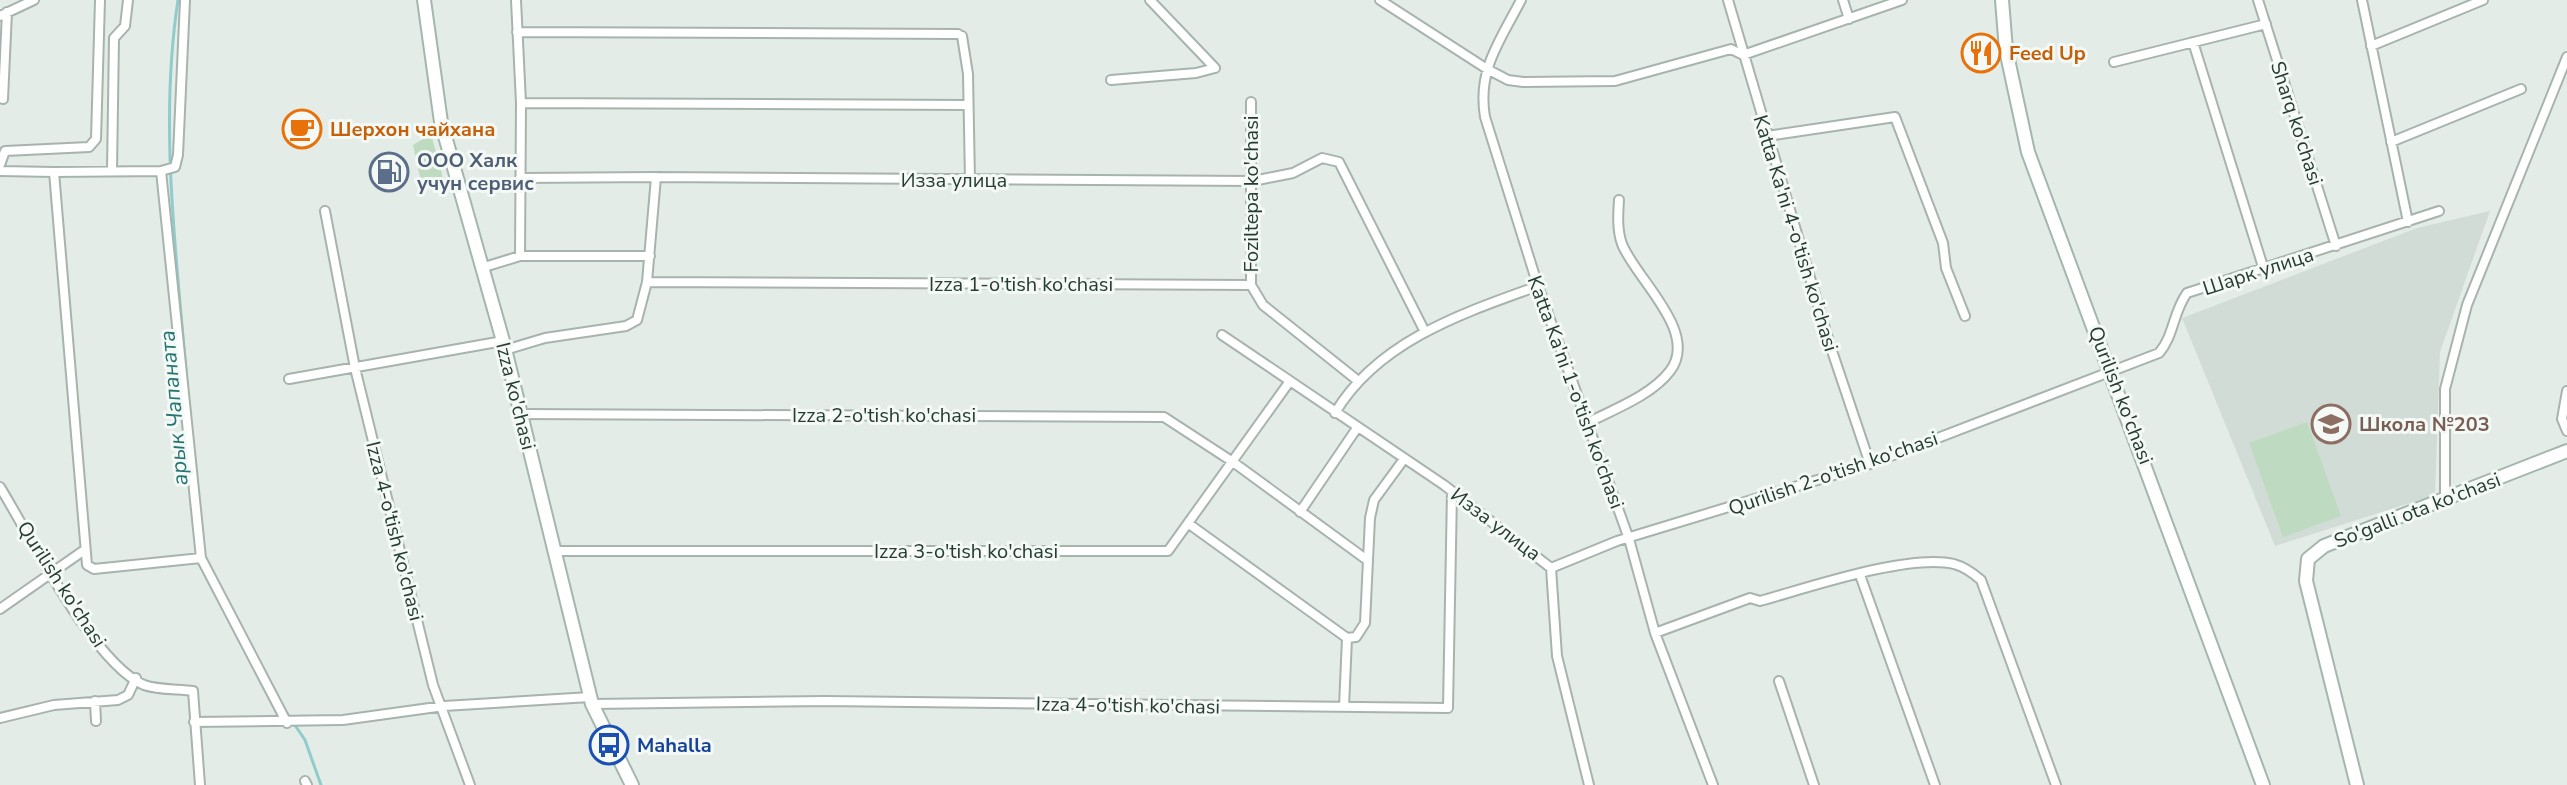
<svg xmlns="http://www.w3.org/2000/svg" width="2567" height="785" font-family="'Nunito Sans',sans-serif">
	<rect width="100%" height="100%" fill="#e4ece7"/>
	<!-- built -->
	<path fill="#d2dcd6" d="M2490,211L2440,352L2435,495L2275,546L2182,318L2417,228Z"/>
	<!-- green -->
	<path fill="#bedbc1" d="M431,134L446,189L422,186L413,145Z
		M2307,422L2341,516L2283,537L2249,443Z"/>
	<g fill="none" stroke-linecap="round" stroke-linejoin="round">
		<!-- stream -->
		<path stroke="#90cccb" stroke-width="3" d="M178,0C158,130 178,265 188,395
			M284,709L305,740L321,785"/>
		<!-- street casing -->
		<g stroke="#a7b4ad" stroke-width="12">
			<path id="street" d="M516,0L521,103L520,256
				M1380,0L1487,69L1508,80L1523,82L1615,81L1731,49L1743,55L1902,0
				M1521,0C1500,41 1477,70 1485,117L1538,286L1629,539L1655,633L1713,785
				M1728,0L1829,342L1870,464
				M1843,0L1849,19
				M2258,0L2336,246
				M2362,0L2408,222
				M0,16L34,0
				M517,32L958,34
				M962,36L968,74L970,181
				M2193,42L2264,270
				M2371,46L2483,0
				M2114,62L2266,24
				M1111,80L1196,73L1215,68L1150,0
				M3,99L7,12
				M521,103L968,105
				M1767,136L1895,117L1943,243L1946,268L1965,316
				M2391,142L2521,89
				M0,165L5,151L89,147L96,139L100,0
				M112,170L114,38L125,26L128,0
				M0,171L54,172L87,565L94,569L201,558
				M161,171L175,167L178,155L185,0
				M54,172L161,171L201,558L287,723
				M520,178L656,177
				M325,211L355,368L433,685L470,785
				M481,268L520,256H650
				M647,282L1251,285L1263,305L1357,380
				M1251,285V102
				M1222,335L1444,485L1551,568L1557,656L1589,785
				M505,350L545,338L626,326L637,320L647,282L656,177L1253,181L1293,173L1322,158L1339,162L1425,332
				M289,379L503,341
				M2567,391L2562,419L2567,431
				M1335,413C1378,341 1463,313 1538,286
				M521,414L1164,417L1233,462L1367,560
				M1585,424C1612,410 1651,396 1670,371C1700,332 1635,278 1622,244C1617,230 1618,215 1619,200
				M0,487C30,536 93,663 144,685C158,690 179,689 193,691L200,785
				M2445,497V389L2467,305L2567,57
				M1300,512L1357,428
				M1189,524L1347,638L1356,637L1365,623L1370,518L1374,500L1404,459
				M555,551H1168L1290,381
				M1551,568L1617,541L1870,464L2159,353C2174,336 2173,312 2187,293L2439,211
				M1860,575L1935,785
				M0,609L83,551
				M1655,633L1750,598L1760,601C1807,588 1909,553 1954,564C1965,567 1973,573 1981,580L2056,785
				M1779,681L1814,785
				M95,701L96,721
				M592,704L825,701L1448,708L1452,492
				M1344,707L1347,638
				M0,718L54,705L118,700L128,695L136,678
				M194,722L343,720L444,706L590,697
				M305,781L307,785"/>
		</g>
		<!-- secondary casing -->
		<g stroke="#a3b7ad" stroke-width="16">
			<path id="secondary" d="M424,0L441,122L503,341L592,704L632,785
				M2002,0L2006,50L2028,152L2263,785
				M2357,785L2306,581L2308,559L2324,546L2567,451"/>
		</g>
		<!-- street -->
		<use href="#street" stroke="#fff" stroke-width="8"/>
		<!-- secondary -->
		<use href="#secondary" stroke="#fff" stroke-width="12"/>
	</g>
	<!-- icons -->
	<defs>
		<g id="restaurant-ring" transform="scale(2)"><circle r="9.5" fill="#f4f9f6" stroke="#e8710a" stroke-width="1.5"/><path d="M-5-6h1v4h1v-4h1v4h1v-4h1v5L-1.5 .5V6h-2V.5L-5-1ZM5-6V6H3V1.5H1.5Q1.5-4 5-6Z" fill="#e8710a"/></g>
		<g id="cafe-ring" transform="scale(2)"><circle r="9.5" fill="#f4f9f6" stroke="#e8710a" stroke-width="1.5"/><path d="M-5.5-4.5H6V0H3Q3 3.5 0 3.5H-2.5Q-5.5 3.5-5.5 0ZM3-3.2v2h1.7v-2ZM-6 4.5H4V6H-6Z" fill="#e8710a"/></g>
		<g id="fuel-ring" transform="scale(2)"><circle r="9.5" fill="#f4f9f6" stroke="#5c6f8a" stroke-width="1.5"/><path d="M-5.5-6h7V0h2V4h1.3V-2.5L3-4.5l.8-.8L6-3V5H2.5V1h-1V6h-7ZM-4.2-4.7v3.2H.2V-4.7Z" fill="#5c6f8a"/></g>
		<g id="school-ring" transform="scale(2)"><circle r="9.5" fill="#f4f9f6" stroke="#8d6e63" stroke-width="1.5"/><path d="M0-5L7-2L0 1L-7-2ZM-4 1L0 2.5L4 1V4Q0 6-4 4Z" fill="#8d6e63"/></g>
		<g id="bus-ring" transform="scale(2)"><circle r="9.5" fill="#f4f9f6" stroke="#1a4fb4" stroke-width="1.5"/><path d="M-5-6H5V4H4V6H2V4H-2V6H-4V4H-5ZM-3.5-4V0h7V-4ZM-3.5 1.2v1.5H-2V1.2ZM2 1.2v1.5H3.5V1.2Z" fill="#1a4fb4"/></g>
	</defs>
	<g fill-rule="evenodd">
		<use href="#restaurant-ring" x="1981" y="53"/>
		<use href="#cafe-ring" x="302" y="129"/>
		<use href="#fuel-ring" x="389" y="172"/>
		<use href="#school-ring" x="2331" y="424"/>
		<use href="#bus-ring" x="609" y="745"/>
	</g>
	<g text-anchor="middle" stroke-width="6" stroke-linejoin="round" paint-order="stroke">
		<!-- food labels -->
		<g font-size="20" font-weight="bold" fill="#c56008" stroke="#f4f9f6" text-anchor="start">
			<text x="2009" y="60">Feed Up</text>
			<text x="330" y="136">Шерхон чайхана</text>
		</g>
		<!-- street labels -->
		<g font-size="20" fill="#253c32" stroke="#f4f9f6">
			<text transform="translate(2297 123) rotate(72)" y="7">Sharq ko'chasi</text>
			<text x="954" y="187">Изза улица</text>
			<text transform="translate(1251 194) rotate(-90)" y="7">Foziltepa ko'chasi</text>
			<text transform="translate(1796 233) rotate(73)" y="7">Katta Ka'ni 4-o'tish ko'chasi</text>
			<text transform="translate(2258 271) rotate(-18)" y="7">Шарк улица</text>
			<text x="1021" y="291">Izza 1-o'tish ko'chasi</text>
			<text transform="translate(1576 392) rotate(70)" y="7">Katta Ka'ni 1-o'tish ko'chasi</text>
			<text transform="translate(2121 395) rotate(69)" y="7">Qurilish ko'chasi</text>
			<text transform="translate(516 396) rotate(76)" y="7">Izza ko'chasi</text>
			<text x="884" y="422">Izza 2-o'tish ko'chasi</text>
			<text transform="translate(1833 473) rotate(-19)" y="7">Qurilish 2-o'tish ko'chasi</text>
			<text transform="translate(2417 510) rotate(-21)" y="7">So'galli ota ko'chasi</text>
			<text transform="translate(1496 524) rotate(37)" y="7">Изза улица</text>
			<text transform="translate(395 531) rotate(76)" y="7">Izza 4-o'tish ko'chasi</text>
			<text x="966" y="558">Izza 3-o'tish ko'chasi</text>
			<text transform="translate(62 584) rotate(57)" y="7">Qurilish ko'chasi</text>
			<text transform="translate(1128 705) rotate(1)" y="7">Izza 4-o'tish ko'chasi</text>
		</g>
		<!-- service labels -->
		<g font-size="20" font-weight="bold" fill="#4e5e75" stroke="#f4f9f6" text-anchor="start">
			<text x="417" y="167">ООО Халк<tspan x="417" dy="23">учун сервис</tspan></text>
		</g>
		<!-- education labels -->
		<g font-size="20" font-weight="bold" fill="#785e54" stroke="#f4f9f6" text-anchor="start">
			<text x="2359" y="431">Школа №203</text>
		</g>
		<!-- transit labels -->
		<g font-size="20" font-weight="bold" fill="#164399" stroke="#f4f9f6" text-anchor="start">
			<text x="637" y="752">Mahalla</text>
		</g>
		<!-- water labels -->
		<g font-size="22" font-style="italic" fill="#237473" stroke="#f4f9f6">
			<text transform="translate(173 408) rotate(-95)" y="8">арык Чапаната</text>
		</g>
	</g>
</svg>
